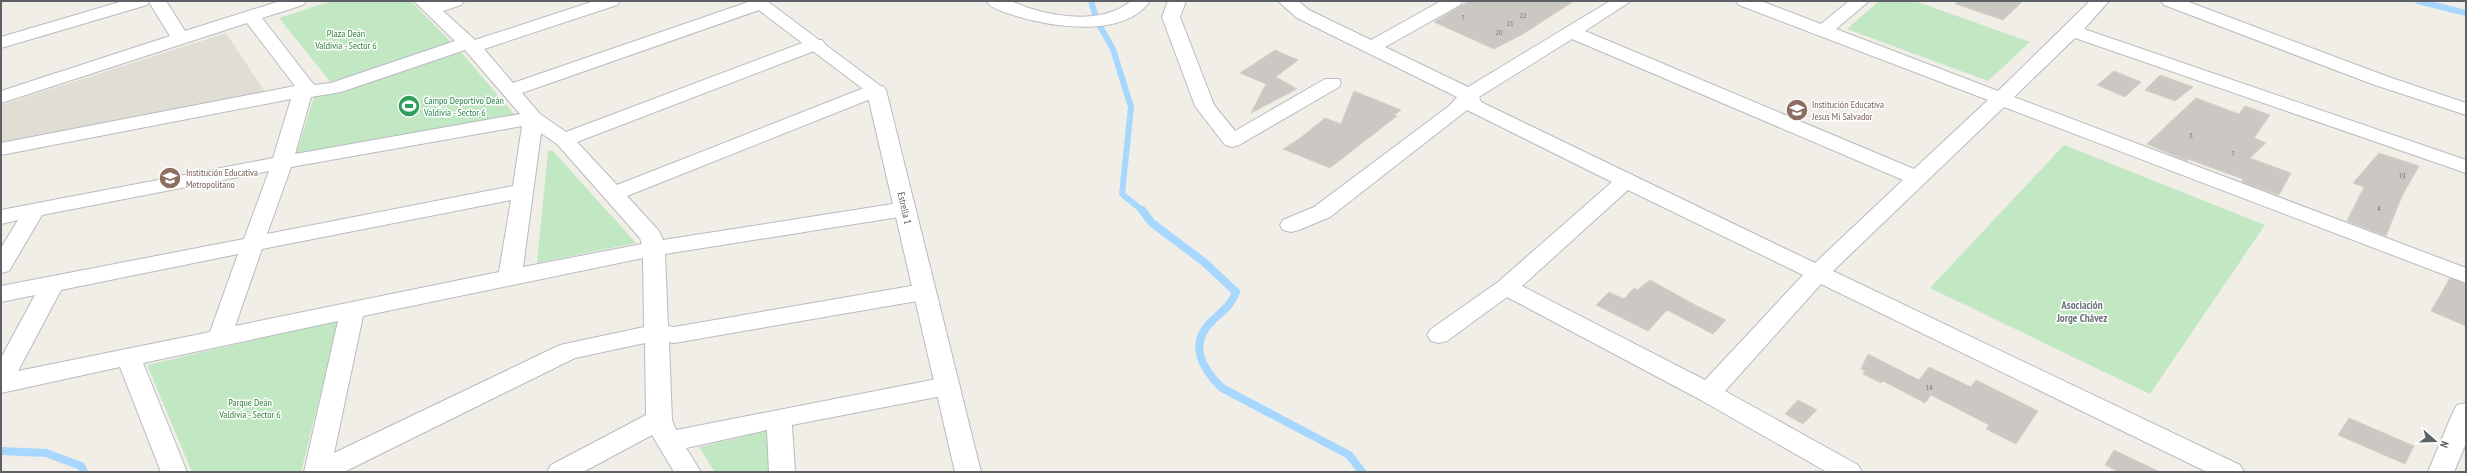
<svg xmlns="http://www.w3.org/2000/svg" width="2467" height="473" font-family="'PT Sans Narrow',sans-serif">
	<rect width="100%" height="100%" fill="#f0eee6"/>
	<!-- education -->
	<path fill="#e0ddd4" d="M226,33L265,92L1,145V105Z"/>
	<!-- green -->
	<path fill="#c2e8c3" d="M332,1H411L452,43L332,84L279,18Z
		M1879,1H1915L2030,42L1988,81L1847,29Z
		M461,52L515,115L296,154L314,97L341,91Z
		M2064,145L2265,225L2150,394L1930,288Z
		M552,150L636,243L537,263L548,151Z
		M339,320L301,472H192L147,365Z
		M766,431L769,472H715L699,447Z"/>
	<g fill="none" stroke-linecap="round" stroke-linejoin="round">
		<!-- stream-far1 -->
		<path stroke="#a7d7ff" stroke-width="6" d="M1091,1L1097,21L1113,49L1131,107L1122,194L1143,211
			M2418,1L2466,13"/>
		<!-- stream -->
		<path stroke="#a7d7ff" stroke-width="8" d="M1142,210L1152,223L1204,262L1236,292C1231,306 1223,310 1213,320C1188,343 1201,368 1222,388L1349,455L1362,472
			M1,451L46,453L81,466L84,472"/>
	</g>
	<!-- building -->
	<path fill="#cbc8c3" stroke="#d5d0c4" d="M1469,1H1574L1523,34L1494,49L1434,22Z
		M1956,1H2023L2003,20L1956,4Z
		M1275,50L1298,60L1276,77L1297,89L1251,113L1266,84L1240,73Z
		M2114,71L2141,82L2125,97L2097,85Z
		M2160,75L2193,87L2175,101L2145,90Z
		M1354,91L1401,110L1394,115L1397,116L1330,168L1283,149L1299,139L1325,118L1341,124Z
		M2196,98L2239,114L2245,106L2270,115L2254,138L2266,143L2250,158L2291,173L2279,195L2242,182L2243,179L2188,159L2187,161L2147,144Z
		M2379,153L2419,166L2402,196L2386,236L2347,221L2364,187L2353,183Z
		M2450,278L2466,284V326L2431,311Z
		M1650,280L1697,306L1726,320L1713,334L1667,310L1648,331L1596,305L1609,292L1624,299L1634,288L1637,290Z
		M1868,354L1919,380L1929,367L1971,387L1976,380L2038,411L2016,444L1986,429L1989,425L1931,395L1925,403L1883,381L1881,383L1863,374L1865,371L1861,369Z
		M1798,400L1817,410L1803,424L1785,414Z
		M2349,418L2414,446L2405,464L2338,435Z
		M2114,450L2160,472H2119L2105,465Z"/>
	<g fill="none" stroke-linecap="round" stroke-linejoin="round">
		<!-- street casing -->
		<g stroke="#b8bbc0" stroke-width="2">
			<path id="street" d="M123,1H166L185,31L280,1H306L303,5L262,18L314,85L331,83L455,41L414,1H464L461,5L443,11L475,40L594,1H620L617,5L484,49L513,83L751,1H766L768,4L765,8L522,93L540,114L566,132L810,40H822L825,44L822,48L577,142L617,185L869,86H883L886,90L883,94L627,196L659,231L663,240L905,202L913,204L916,209L913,214L905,216L665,254L668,326L674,327L923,284L931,287L935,292L931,297L923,300L674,343L669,342L672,420L676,430L947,377L956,380L960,386L956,392L947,395L792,425L795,472H769L767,430L686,448L701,472H674L652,435L583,472H547L551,465L646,415L645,343L575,358L344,472H304L338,321L143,363L187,472H161L120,367L1,393V358L35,295L1,302V286L244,239L269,171L42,215L9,271L1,273V248L18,220L1,224V210L273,158L291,99L1,155V143L295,86L247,23L1,103V91L170,36L149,2L147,5L1,48V37ZM465,50L520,114L295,154L311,97L341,92ZM522,126L513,186L267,234L291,167ZM541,133L557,144L640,238L642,244L523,267ZM511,200L499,272L235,326L262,249ZM238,254L210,332L18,371L61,290ZM643,258L644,327L560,345L334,453L363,316Z
				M1168,1H1186L1180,17L1214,105L1235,131L1325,79H1339L1341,83L1339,87L1239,145L1232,147L1225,145L1195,106L1162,17Z
				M1278,1H1298L1309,10L1371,40L1441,1H1463L1460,5L1385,47L1468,87L1610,1H1631L1585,31L1914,169L1988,100L1739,5L1736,1H1761L1821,24L1849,1H1869L1836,29L1998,91L2090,1H2109L2084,29L2466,160V173L2075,38L2014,97L2466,268V283L2004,107L1833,271L2240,465L2244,472H2207L1821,284L1725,391L1858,465L1862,472H1827L1699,399L1507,297L1447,341L1439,343L1431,341L1427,335L1431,329L1498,282L1612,182L1467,110L1330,217L1299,230L1291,232L1283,230L1280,225L1283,220L1314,207L1449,106L1457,97L1297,18ZM1572,39L1903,180L1815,263L1481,102L1479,97ZM1628,190L1803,275L1705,380L1522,286Z
				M2161,1H2186L2386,76L2466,103V115L2372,84L2164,5Z
				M2466,403V443L2454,472H2428L2453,412L2457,405Z"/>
		</g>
		<!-- secondary casing -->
		<g stroke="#b9bcc2" stroke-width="2">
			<path id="secondary" d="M747,1H767L886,90L981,472H955L867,92Z
				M986,1C993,1 1001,0 1008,1C1016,2 1024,7 1032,9C1062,18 1105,23 1131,1H1150C1124,39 1050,27 1013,15C1004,12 992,9 986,1Z"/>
		</g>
		<!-- street -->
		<use href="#street" fill="#fff" fill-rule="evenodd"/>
		<!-- secondary -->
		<use href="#secondary" fill="#fff" fill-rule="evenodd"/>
	</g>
	<!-- icons -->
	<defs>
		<g id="stadium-disc" transform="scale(1.15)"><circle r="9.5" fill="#2e9e5b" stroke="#fff"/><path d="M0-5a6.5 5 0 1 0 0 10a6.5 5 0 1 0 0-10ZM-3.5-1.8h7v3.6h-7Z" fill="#fff"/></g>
		<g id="school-disc" transform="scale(1.15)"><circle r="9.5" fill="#8d6e63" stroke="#fff"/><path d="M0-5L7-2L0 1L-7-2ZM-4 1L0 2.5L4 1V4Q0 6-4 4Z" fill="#fff"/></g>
	</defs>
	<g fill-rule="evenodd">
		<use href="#stadium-disc" x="409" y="106"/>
		<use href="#school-disc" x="1797" y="110"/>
		<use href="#school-disc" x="170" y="178"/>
	</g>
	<g text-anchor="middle" stroke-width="3" stroke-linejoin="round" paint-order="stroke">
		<!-- number labels -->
		<g font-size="8" fill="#787b7e">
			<text x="1523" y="18">22</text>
			<text x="1463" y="20">7</text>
			<text x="1510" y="26">21</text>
			<text x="1499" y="35">20</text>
			<text x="2191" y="138">8</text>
			<text x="2233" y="156">7</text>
			<text x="2402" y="178">19</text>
			<text x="2379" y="211">4</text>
			<text x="1929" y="390">14</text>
		</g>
		<!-- park labels -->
		<g font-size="10" fill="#318238" stroke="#fff">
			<text x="346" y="37">Plaza Deán<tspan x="346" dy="12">Valdivia - Sector 6</tspan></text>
			<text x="250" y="406">Parque Deán<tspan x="250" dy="12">Valdivia - Sector 6</tspan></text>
		</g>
		<!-- leisure labels -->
		<g font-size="10" fill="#27864d" stroke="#fff" text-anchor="start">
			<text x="424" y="104">Campo Deportivo Deán<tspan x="424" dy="12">Valdivia - Sector 6</tspan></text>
		</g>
		<!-- education labels -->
		<g font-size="10" fill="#785e54" stroke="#fff" text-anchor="start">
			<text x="1812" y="108">Institución Educativa<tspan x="1812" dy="12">Jesus Mi Salvador</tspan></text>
			<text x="186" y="176">Institución Educativa<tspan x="186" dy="12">Metropolitano</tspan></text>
		</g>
		<!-- street labels -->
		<g font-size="10" fill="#5d6167" stroke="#fff">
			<text transform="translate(905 208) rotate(77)" y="4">Estrella 1</text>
		</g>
		<!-- neighbourhood labels -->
		<g font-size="11" font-weight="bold" fill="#6e7379" stroke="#fff">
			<text x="2082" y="309">Asociación<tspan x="2082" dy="13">Jorge Chávez</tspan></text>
		</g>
	</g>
	<!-- border -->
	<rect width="2467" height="473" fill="none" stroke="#5d6167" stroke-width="4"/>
	<!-- north arrow -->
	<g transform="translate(2435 441) rotate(110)" stroke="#ffffff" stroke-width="3" paint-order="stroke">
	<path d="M0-3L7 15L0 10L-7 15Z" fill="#5d6167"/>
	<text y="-6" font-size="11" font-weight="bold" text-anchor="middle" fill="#5d6167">N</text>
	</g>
</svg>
